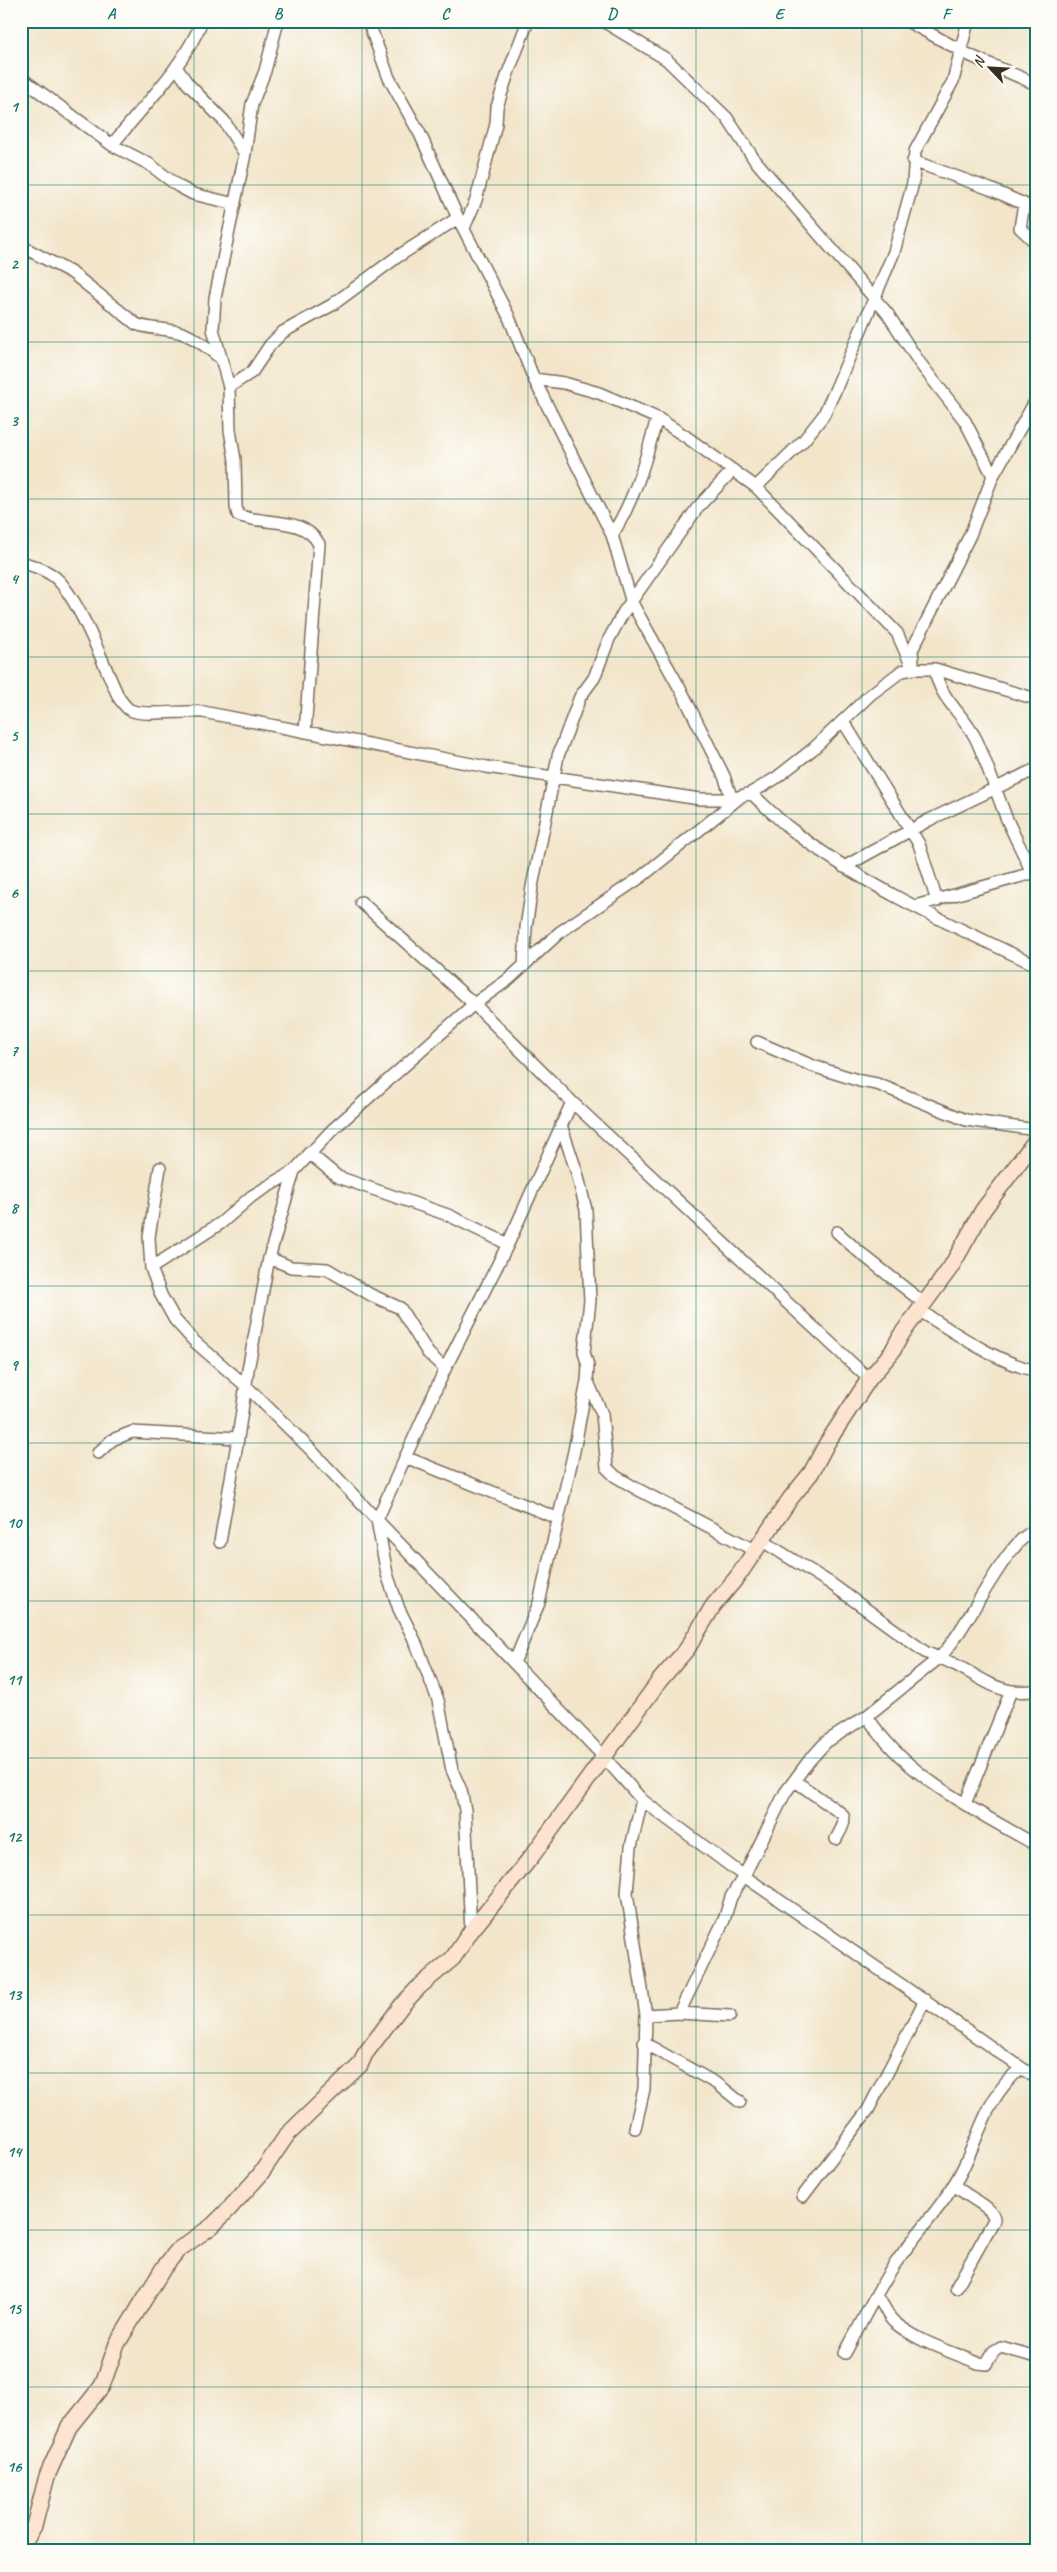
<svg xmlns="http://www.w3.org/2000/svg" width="1057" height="2572" font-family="Caveat,sans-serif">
	<rect width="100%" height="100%" fill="#fdfcf7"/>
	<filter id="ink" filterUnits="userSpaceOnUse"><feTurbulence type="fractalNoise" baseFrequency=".02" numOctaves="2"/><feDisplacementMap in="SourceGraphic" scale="10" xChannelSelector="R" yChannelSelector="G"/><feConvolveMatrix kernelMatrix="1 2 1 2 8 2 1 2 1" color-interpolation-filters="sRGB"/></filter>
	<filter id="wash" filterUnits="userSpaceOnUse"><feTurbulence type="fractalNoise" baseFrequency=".0096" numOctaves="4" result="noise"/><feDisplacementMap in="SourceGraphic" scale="20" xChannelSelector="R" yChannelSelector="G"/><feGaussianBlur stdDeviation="1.12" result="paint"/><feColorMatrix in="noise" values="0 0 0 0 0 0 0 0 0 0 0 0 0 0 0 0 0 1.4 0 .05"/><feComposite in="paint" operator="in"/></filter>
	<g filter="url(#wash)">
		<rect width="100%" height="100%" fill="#f2e5ca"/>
	</g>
	<g filter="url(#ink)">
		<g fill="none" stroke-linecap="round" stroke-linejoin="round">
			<!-- street casing -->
			<g stroke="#7b6b5a" stroke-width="14">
				<path id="street" d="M278,21L265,71L252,104L245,154L215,298L213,329L229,387L230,430L235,460L236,507L238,515C264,526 303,515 319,544L305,732
					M368,21L389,78L420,134L458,218L508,315L534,379L612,535L632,603L683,694L724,776L732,799
					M603,21L666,59L727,118L754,159L887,313L919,362L965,421L993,476
					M907,21L971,56L1036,84
					M176,67L188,84L224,121L245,154
					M21,78L112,145L149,164L178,186L193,194L235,204
					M112,145C143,106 183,68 202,21
					M913,161L990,189L1024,204L1020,228L1036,243
					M464,228L476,200L496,124L497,107L508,73L528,21
					M21,246L72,273L136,324C151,330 167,328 182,333C196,338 208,348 219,357
					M534,379L564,383L599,393L657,418L685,436L756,487L897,633L913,669
					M229,387L252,372L270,345L283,332L332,305L397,257L458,218
					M756,487L804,440L823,416L834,393L894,252L913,183L915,151L953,81L968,21
					M612,535C635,499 646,459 657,418
					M21,562C34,566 50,571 59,581C82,606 104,666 119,698C122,702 126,708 130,710C144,717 185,710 203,712L487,767L700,799H732L751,793L776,778L813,749L871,694L902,671L913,669H935L1036,699
					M913,662L912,650L970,535L993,476L1036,400
					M935,669C940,701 963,712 977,741C988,766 996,792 1006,817C1014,836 1024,854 1032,873
					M843,721L919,844L937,901
					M751,793C763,804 775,816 787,826C861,885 951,925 1036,965
					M844,867L929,820L1036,769
					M361,902L474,1004L572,1102L869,1379
					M915,906L1036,872
					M524,966L526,928L532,887L558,756L580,697L594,678L609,639L623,613L698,507L733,470
					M757,1042L813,1066L860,1081L877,1084L966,1120L1036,1130
					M572,1102L508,1244L445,1369L377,1520L604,1757L642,1800L744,1876L1036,2078
					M309,1153L338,1177L448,1215L508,1244
					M160,1168L149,1237L151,1268L161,1295L175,1320L195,1342L246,1386L310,1449L377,1520L387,1574L399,1609L415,1641L438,1700L452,1770L461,1790L465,1810L471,1931
					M837,1232L858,1251L925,1304
					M269,1258L291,1267L327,1269L371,1295L400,1308L428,1353L445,1369
					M151,1268L221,1223L252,1196L294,1171L332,1130L474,1004L509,979L560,932L641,877L739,798
					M920,1311C956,1333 994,1361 1036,1371
					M588,1382L602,1414L607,1468L615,1476L637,1489L754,1550
					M98,1453L112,1440L132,1432L238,1438L248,1370L269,1258L294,1171
					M405,1457L557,1518
					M220,1542L238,1438
					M939,1658C966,1633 1008,1535 1036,1531
					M939,1658C964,1665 987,1688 1012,1691C1019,1692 1028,1691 1036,1691
					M514,1663L539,1603L574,1451L587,1381L588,1366L584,1352L590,1301L586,1210L577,1173L561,1125
					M867,1716C905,1777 975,1810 1036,1845
					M795,1781L842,1814C847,1822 840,1831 836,1839
					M965,1804L1011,1691
					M679,2013L730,2016
					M646,2015L679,2013L724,1920L731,1897L744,1876L785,1793L808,1762L826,1742L867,1716L939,1658L925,1652L830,1583L761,1540
					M644,2043L719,2085L740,2102
					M635,2128L644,2089L646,2015L627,1893L631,1847L642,1800
					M954,2184C964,2197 995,2206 994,2220L956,2288
					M803,2196L868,2110L925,2000
					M876,2297C885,2304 886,2315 894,2322C918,2342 950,2351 978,2363L986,2364L994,2351L1001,2347L1036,2357
					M845,2353C860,2326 874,2296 891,2270C913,2235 945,2206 963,2168C982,2129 986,2098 1021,2068"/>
			</g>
			<!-- secondary casing -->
			<g stroke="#7b6b5a" stroke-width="18">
				<path id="secondary" d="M21,2547L34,2526L47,2476L69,2427L102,2386L117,2344L164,2267L178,2250L212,2226L227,2211L259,2176L287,2135L360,2065L365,2054L402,2005L419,1987L453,1958L471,1931L532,1856L660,1680L687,1649L713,1606L738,1576L790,1499L811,1473L827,1443L869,1379L892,1352L901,1335L951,1267L983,1210L1036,1140"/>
			</g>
			<!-- street -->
			<use href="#street" stroke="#fff" stroke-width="11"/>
			<!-- secondary -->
			<use href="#secondary" stroke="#fde4d0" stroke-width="15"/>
		</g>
	</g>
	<!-- grid -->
	<path fill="none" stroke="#0f766e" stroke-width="1" stroke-opacity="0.55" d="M194,21V2551M362,21V2551M528,21V2551M696,21V2551M862,21V2551M21,185H1036M21,342H1036M21,499H1036M21,657H1036M21,814H1036M21,971H1036M21,1129H1036M21,1286H1036M21,1443H1036M21,1601H1036M21,1758H1036M21,1915H1036M21,2073H1036M21,2230H1036M21,2387H1036"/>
	<!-- margin -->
	<rect width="1057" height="2572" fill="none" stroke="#fdfcf7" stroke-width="55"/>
	<!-- north arrow -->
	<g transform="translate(990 68) rotate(295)" stroke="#fdfcf7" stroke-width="4" paint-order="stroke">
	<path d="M0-4L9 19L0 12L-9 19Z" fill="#3b2a1e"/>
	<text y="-8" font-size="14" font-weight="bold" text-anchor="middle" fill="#3b2a1e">N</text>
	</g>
	<rect x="28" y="28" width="1002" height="2516" fill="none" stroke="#0f766e" stroke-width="2"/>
	<g font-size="16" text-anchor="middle" font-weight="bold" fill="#0f766e">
		<text x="111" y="19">A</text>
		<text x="278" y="19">B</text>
		<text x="445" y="19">C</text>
		<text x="612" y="19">D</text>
		<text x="779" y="19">E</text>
		<text x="946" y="19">F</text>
		<text x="14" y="112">1</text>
		<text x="14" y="269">2</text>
		<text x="14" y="426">3</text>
		<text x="14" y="584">4</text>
		<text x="14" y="741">5</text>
		<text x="14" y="898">6</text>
		<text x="14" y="1056">7</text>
		<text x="14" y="1213">8</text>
		<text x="14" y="1370">9</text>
		<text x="14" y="1528">10</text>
		<text x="14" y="1685">11</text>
		<text x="14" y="1842">12</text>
		<text x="14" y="2000">13</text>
		<text x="14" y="2157">14</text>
		<text x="14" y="2314">15</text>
		<text x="14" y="2472">16</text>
	</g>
</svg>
